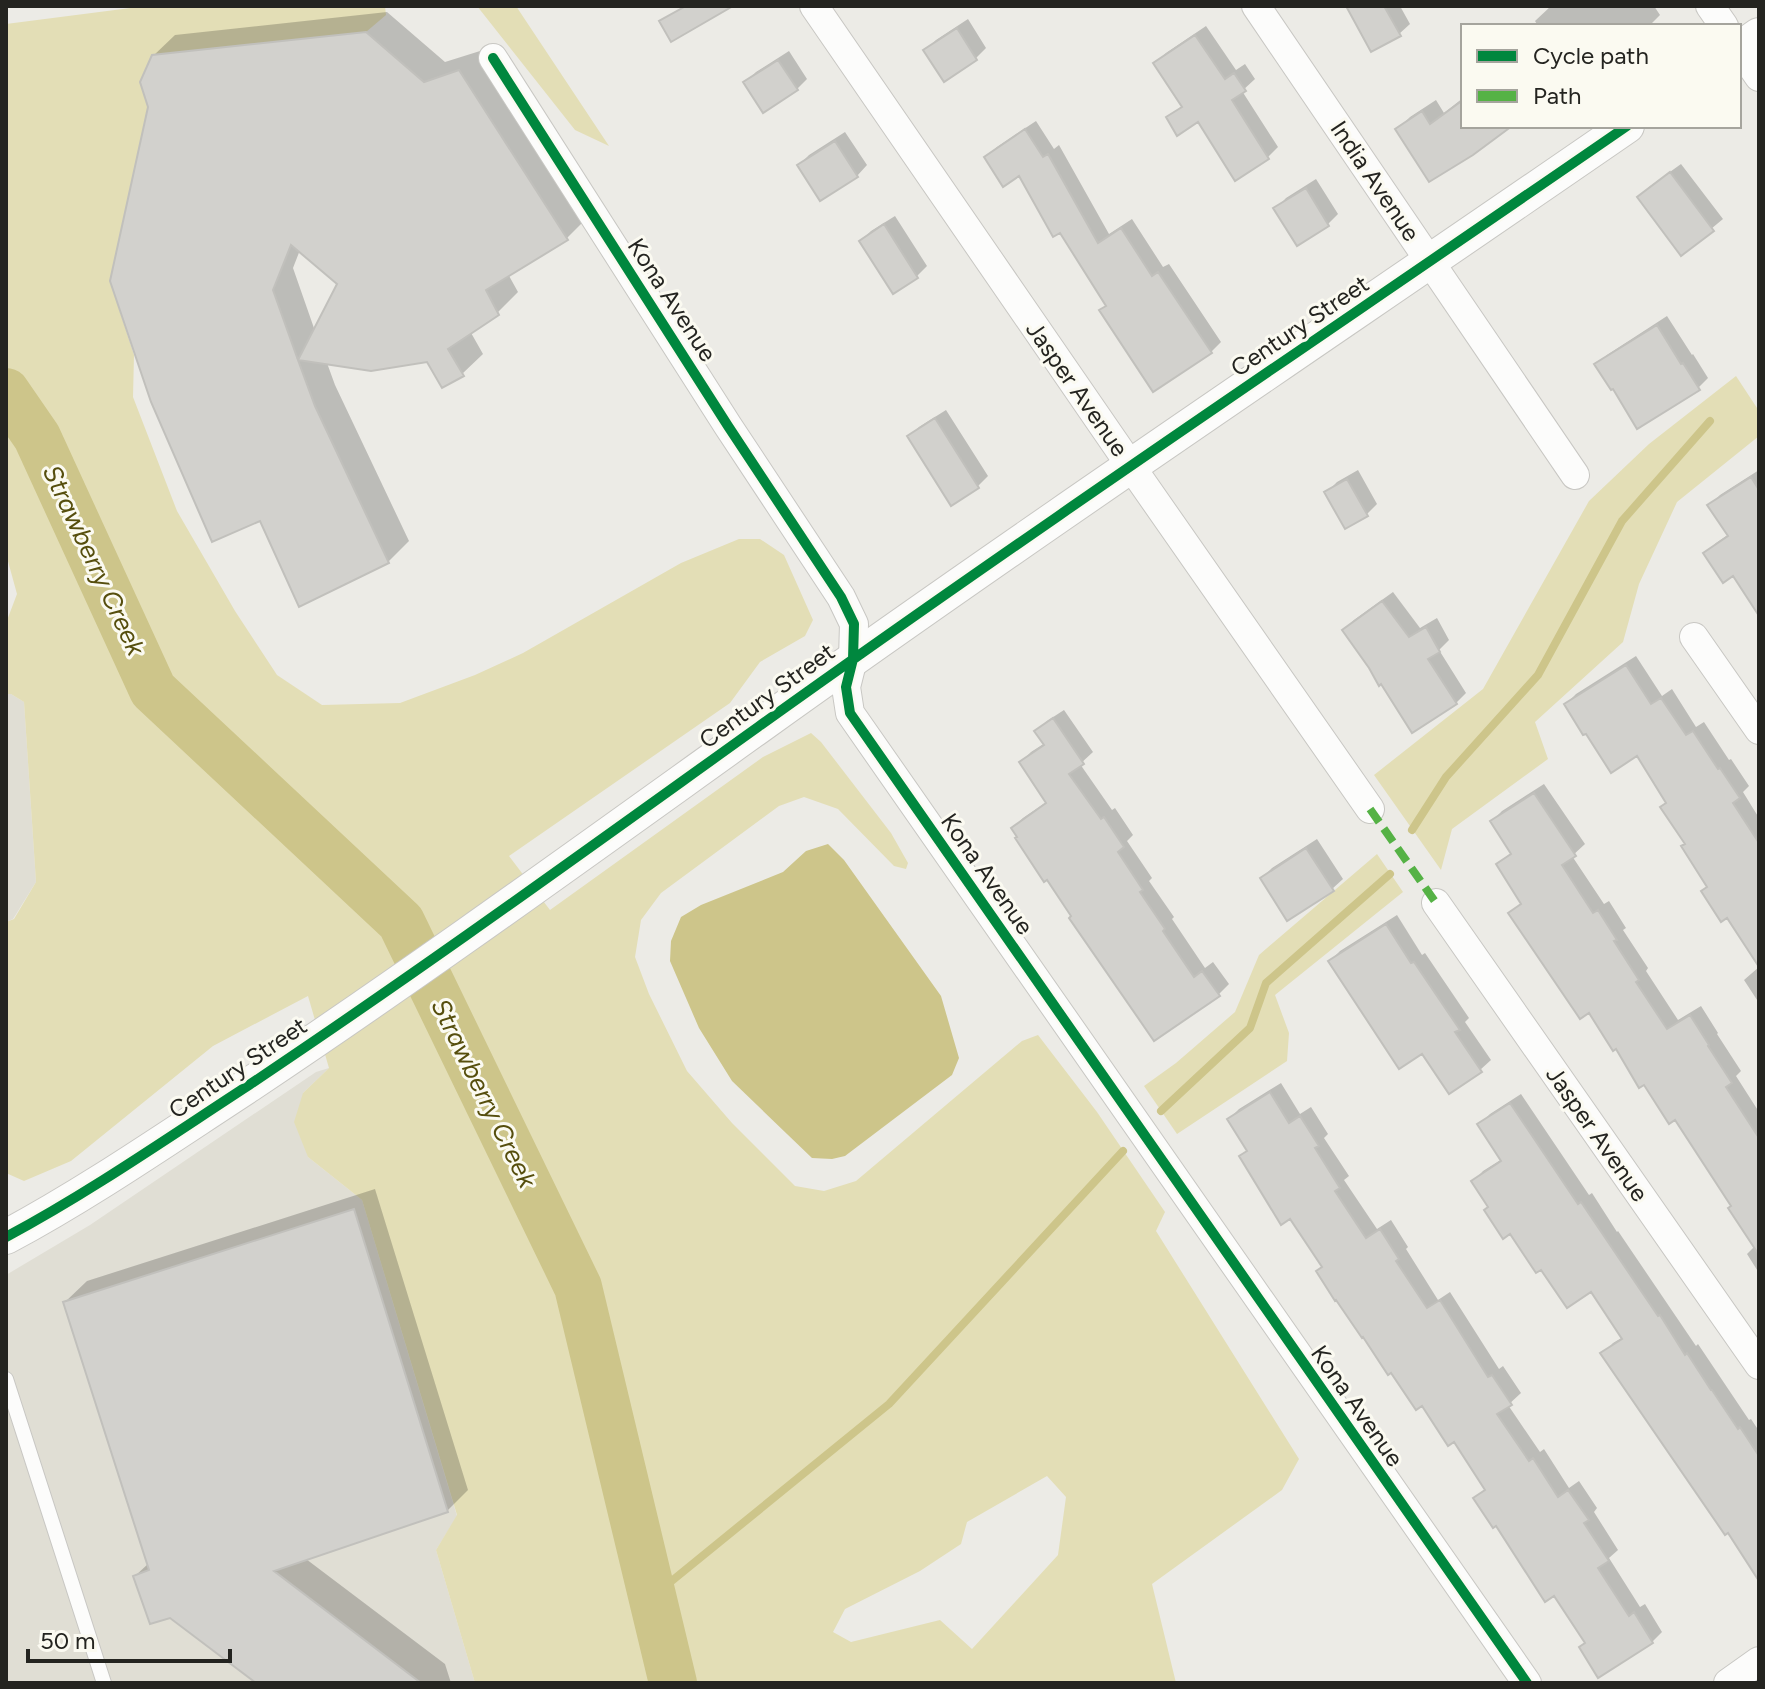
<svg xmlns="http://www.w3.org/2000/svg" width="1765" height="1689" font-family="Figtree,sans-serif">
	<rect width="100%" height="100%" fill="#ecebe6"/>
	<!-- built -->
	<path fill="#e0ded4" d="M6,694H11L24,702L36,882L13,919L6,922Z
		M329,1068L303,1093L308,1157L362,1200L457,1516L436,1550L475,1683H6V1275L90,1225L316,1072Z"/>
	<!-- green -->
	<path fill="#e3deb6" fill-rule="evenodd" d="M146,6H385L386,15L366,32L152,55L140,81L148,107L110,281L134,355L133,397L177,511L235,611L277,675L322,705L400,703L475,675L523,653L681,563L739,539H760L784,555L813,620L805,636L760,662L730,703L509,856L550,910L763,757L811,733L821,742L891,833L908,863L906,869L894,866L838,809L804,797L779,806L661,893L641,920L635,957L649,994L687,1071L732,1123L795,1186L824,1191L856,1181L1022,1041L1038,1035L1097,1112L1165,1212L1156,1231L1299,1459L1282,1490L1152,1584L1176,1683H475L436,1550L457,1515L362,1200L308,1157L294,1122L303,1093L329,1068L308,996L213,1046L71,1161L24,1181L6,1173V922L14,919L36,882L24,702L11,694H6V623L17,594L6,554V24ZM1047,1476L1066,1497L1058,1555L972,1649L940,1620L851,1642L833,1632L845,1609L920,1571L961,1544L967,1522Z
		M477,6H516L609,146L575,130Z
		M1736,376L1759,411V436L1677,502L1639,584L1623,642L1535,722L1548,759L1452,829L1441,870L1374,775L1483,689L1589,501L1649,444Z
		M1377,854L1403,892L1275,995L1289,1033L1287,1061L1177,1134L1144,1086L1176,1063L1235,1012L1259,955Z"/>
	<!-- water -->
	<path fill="#cdc58a" d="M828,844L844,860L941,996L959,1058L952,1075L845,1156L832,1159L812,1158L732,1081L699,1028L670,961L671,941L681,917L701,905L783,872L806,851Z"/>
	<!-- shadow -->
	<path fill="#0003" fill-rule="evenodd" d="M1348,6H1400L1410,24L1399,34Z
		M1551,6H1654L1660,15L1649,26H1538L1535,21Z
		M387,12L445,62L480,51L587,218L566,239L508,274L518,292L497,313L470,331L483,354L462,374L428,360L327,363L335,385L409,541L388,562L150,106L153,56L175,35ZM300,250L340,283L315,331L293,268Z
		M968,19L986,48L976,58L944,79L926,50L936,40Z
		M1206,26L1236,70L1245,64L1255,79L1242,91L1278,147L1268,157L1236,178L1198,119L1168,118L1183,105L1156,63L1166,53Z
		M789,51L807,79L797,89L746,82L756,72Z
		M1463,98V126H1509L1398,129L1410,117L1436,100L1444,113Z
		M1036,121L1054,149L1059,145L1109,234L1132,219L1163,267L1169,264L1221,342L1211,352L1101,310L1107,305L1061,230L1020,173L986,157L997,147Z
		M845,132L867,165L857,176L799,165L809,155Z
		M1681,164L1723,219L1682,253L1639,197L1649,187Z
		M1316,179L1338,214L1328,224L1298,243L1276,209L1286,198Z
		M895,216L927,266L917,276L894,291L861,241L871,231Z
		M1667,316L1692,355L1693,354L1708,378L1698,388L1597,365L1607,355Z
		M946,410L988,476L978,486L952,503L909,437L919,427Z
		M1358,470L1377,504L1367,514L1327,492L1337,482Z
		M1759,470V612L1734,574L1706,553L1716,543L1729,534L1710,505L1720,495Z
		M1393,592L1420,628L1437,618L1449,640L1439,650L1466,693L1456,703L1382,682L1344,631L1354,620Z
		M1636,656L1662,696L1672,689L1696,727L1704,722L1729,760L1731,759L1749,786L1743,792L1759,818V963L1708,886L1668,802L1637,753L1566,704L1576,694Z
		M1064,710L1093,752L1080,764L1112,810L1115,808L1133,835L1127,841L1152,878L1149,881L1174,917L1172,919L1205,968L1213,962L1229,984L1219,994L1074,916L1013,828L1023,818L1048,801L1021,762L1031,752L1045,743L1037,731L1047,721Z
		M1544,784L1585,844L1572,856L1604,904L1609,901L1626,928L1623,930L1648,968L1646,971L1678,1020L1701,1006L1718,1033L1717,1034L1741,1071L1736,1076L1759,1112V1273L1747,1254L1755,1246L1733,1206L1676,1117L1645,1082L1589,1010L1510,913L1522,902L1498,864L1512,852L1492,821L1502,811Z
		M1317,839L1343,879L1332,889L1262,878L1272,868Z
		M1397,915L1422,955L1425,953L1469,1018L1465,1022L1491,1060L1480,1070L1423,1051L1330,961L1340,951Z
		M1759,967V1003L1744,980Z
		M1281,1083L1300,1114L1311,1107L1328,1134L1324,1138L1349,1176L1344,1180L1377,1229L1391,1220L1408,1247L1406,1249L1438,1300L1450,1292L1499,1369L1503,1366L1521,1393L1508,1405L1540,1452L1544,1449L1569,1488L1579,1481L1597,1508L1594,1512L1618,1550L1609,1558L1640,1607L1645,1604L1662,1632L1652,1642H1587L1555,1593L1476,1498L1486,1488L1454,1440L1324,1266L1291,1217L1241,1156L1248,1149L1229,1119L1239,1109Z
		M1521,1094L1589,1195L1592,1193L1617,1232L1618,1231L1696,1346L1698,1344L1749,1420L1751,1419L1759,1431V1565L1603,1354L1613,1343L1623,1337L1592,1290L1542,1267L1490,1207L1473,1182L1483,1171L1502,1159L1480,1124L1490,1114Z
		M375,1189L468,1490L447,1511L306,1559L445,1664L451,1683H259L135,1576L149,1563L65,1302L87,1281Z"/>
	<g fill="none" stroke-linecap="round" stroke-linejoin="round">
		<!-- stream -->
		<path stroke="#cdc58a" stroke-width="8" d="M1412,830L1446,777L1538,675L1622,521L1710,421
			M1161,1111L1250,1028L1266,983L1390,874
			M652,1597L889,1404L1123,1151"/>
		<!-- river -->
		<path stroke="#cdc58a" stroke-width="48" d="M6,392L37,437L153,690L401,922L578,1287L673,1683"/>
	</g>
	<!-- building -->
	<path fill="#d2d1cd" stroke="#c1c0bc" stroke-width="2" fill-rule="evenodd" d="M686,6H733L671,42L659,21Z
		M1346,6H1384L1401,36L1371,52Z
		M957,28L977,60L944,82L923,50Z
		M366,32L424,82L459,70L568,240L486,290L499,315L448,349L464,376L442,388L427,362L371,371L298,360L315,406L389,563L299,607L260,521L212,542L151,402L110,281L148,107L140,82L152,55ZM291,245L337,284L298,360L273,290Z
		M1195,35L1225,79L1234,73L1246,91L1232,100L1269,159L1235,181L1198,122L1177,136L1166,117L1182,107L1153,63Z
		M778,60L798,90L763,113L743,82Z
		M1463,100V126H1512L1473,155L1429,182L1395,129L1422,111L1430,124Z
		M1025,129L1043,157L1048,154L1098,243L1121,228L1152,276L1158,272L1212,353L1153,392L1099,310L1106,306L1060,233L1053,237L1019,176L1003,187L984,157Z
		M835,141L858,177L820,201L797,165Z
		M1670,172L1714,231L1681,256L1637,197Z
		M1306,188L1329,226L1297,246L1273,208Z
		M884,224L918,278L893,294L859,241Z
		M1657,325L1681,364L1683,363L1700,390L1637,429L1613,389L1611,390L1594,364Z
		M935,418L979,488L951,506L907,436Z
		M1751,477L1759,490V616L1733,576L1723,583L1703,553L1728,536L1707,505Z
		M1347,479L1368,516L1345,529L1324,492Z
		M1382,601L1409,637L1426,627L1440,652L1428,659L1457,704L1412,733L1381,684L1379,686L1369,668L1342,630Z
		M1626,665L1651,704L1661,698L1686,735L1693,731L1718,769L1720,768L1740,798L1733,803L1759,843V967L1727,918L1721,922L1701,891L1707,887L1681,846L1685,844L1660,807L1666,803L1637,756L1611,773L1586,734L1583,735L1564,704Z
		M1053,718L1084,764L1069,774L1101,819L1104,817L1124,847L1118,852L1143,890L1140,892L1165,929L1163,931L1194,977L1202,971L1220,996L1154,1041L1069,918L1071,916L1047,880L1044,882L1015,838L1017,837L1011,828L1046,803L1019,762L1044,745L1034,731Z
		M1534,793L1576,856L1562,865L1593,913L1598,910L1617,940L1614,941L1639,980L1636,982L1667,1029L1690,1015L1709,1045L1708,1046L1732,1083L1726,1087L1759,1138V1255L1728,1208L1731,1206L1675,1120L1669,1124L1644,1085L1639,1088L1616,1049L1613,1051L1589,1013L1580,1019L1508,913L1521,904L1496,864L1511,854L1490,821Z
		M1306,848L1334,891L1287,921L1260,878Z
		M1386,924L1411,963L1414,962L1460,1030L1455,1032L1482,1072L1449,1094L1422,1054L1399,1069L1328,961Z
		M1270,1092L1289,1123L1300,1116L1319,1146L1315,1148L1340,1188L1335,1191L1366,1238L1380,1229L1399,1259L1396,1261L1427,1308L1440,1300L1488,1377L1492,1375L1512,1405L1497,1414L1529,1461L1533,1458L1558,1497L1568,1490L1589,1520L1584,1523L1609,1561L1598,1568L1629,1616L1634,1612L1653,1643L1598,1678L1579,1647L1585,1643L1554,1596L1545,1602L1496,1526L1493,1528L1473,1498L1485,1490L1454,1442L1448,1446L1422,1406L1416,1410L1391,1373L1388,1375L1363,1337L1362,1338L1336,1300L1335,1301L1316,1271L1322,1267L1290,1219L1281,1225L1239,1156L1247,1151L1227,1119Z
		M1510,1103L1578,1204L1581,1202L1658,1316L1660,1315L1685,1355L1687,1353L1711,1390H1712L1738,1429L1740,1427L1759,1456V1581L1728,1533L1725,1535L1600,1353L1622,1339L1591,1292L1567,1308L1541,1270L1536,1273L1510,1234L1503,1239L1484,1210L1488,1207L1471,1181L1501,1161L1477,1124Z
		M354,1209L448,1512L274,1571L421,1683H256L170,1618L150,1624L133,1576L149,1570L63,1302Z"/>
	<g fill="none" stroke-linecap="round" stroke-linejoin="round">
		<!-- service casing -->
		<g stroke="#c8c7c3" stroke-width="16">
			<path id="service" d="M6,1379L104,1683"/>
		</g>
		<!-- minor casing -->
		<g stroke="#c8c7c3" stroke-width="30">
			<path id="minor" d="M814,6L1130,465L1370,809
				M1256,6L1575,475
				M1710,6L1724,26
				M1739,48L1759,77
				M493,58L728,426L841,597L854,624L853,659L846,687L850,713L1527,1683
				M1694,637L1759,730
				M1436,903L1759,1365
				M1728,1683L1759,1661"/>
		</g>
		<!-- tertiary casing -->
		<g stroke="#c8c7c3" stroke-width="36">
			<path id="tertiary" d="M1739,49L1759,35
				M6,1237C90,1192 169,1137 249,1085C421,970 589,848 758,727C1044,522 1337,326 1627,126"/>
		</g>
		<!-- service -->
		<use href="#service" stroke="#fcfcfb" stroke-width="14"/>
		<!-- minor -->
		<use href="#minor" stroke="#fcfcfb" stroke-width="28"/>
		<!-- tertiary -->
		<use href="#tertiary" stroke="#fcfcfb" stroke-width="34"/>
		<!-- quiet -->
		<path stroke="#55b245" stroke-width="8" stroke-dasharray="16 8" stroke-linecap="butt" d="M1370,809L1436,903"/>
		<!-- cycleway casing -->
		<g stroke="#fbfaf1" stroke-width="15">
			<path id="cycleway" d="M493,58L728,426L841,597L854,624L853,659L846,687L850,713L1527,1683
				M6,1237C90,1192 169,1137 249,1085C421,970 589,848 758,727C1044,522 1337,326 1627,126"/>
		</g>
		<!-- cycleway -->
		<use href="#cycleway" stroke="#00873e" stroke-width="10"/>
	</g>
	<g text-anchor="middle" stroke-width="6" stroke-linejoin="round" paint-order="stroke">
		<!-- street labels -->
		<g font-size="24" fill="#242420" stroke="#fbfaf1">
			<text transform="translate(1375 181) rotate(56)" y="8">India Avenue</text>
			<text transform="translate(672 300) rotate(57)" y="8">Kona Avenue</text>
			<text transform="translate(1300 326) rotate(-34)" y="8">Century Street</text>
			<text transform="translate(1077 389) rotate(55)" y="8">Jasper Avenue</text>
			<text transform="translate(767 696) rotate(-36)" y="8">Century Street</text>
			<text transform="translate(987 874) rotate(55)" y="8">Kona Avenue</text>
			<text transform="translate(238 1068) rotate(-34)" y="8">Century Street</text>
			<text transform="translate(1597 1134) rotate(55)" y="8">Jasper Avenue</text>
			<text transform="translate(1357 1406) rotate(55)" y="8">Kona Avenue</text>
		</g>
		<!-- water labels -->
		<g font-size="26" font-style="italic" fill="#564e0d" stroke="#fbfaf1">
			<text transform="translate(94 560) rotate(65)" y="9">Strawberry Creek</text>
			<text transform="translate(484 1093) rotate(64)" y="9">Strawberry Creek</text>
		</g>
	</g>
	<!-- border -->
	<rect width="1765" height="1689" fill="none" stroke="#242420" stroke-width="16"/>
	<!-- legend -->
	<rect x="1461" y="24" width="280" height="104" fill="#fbfaf1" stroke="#a5a49d" stroke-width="2"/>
	<rect x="1477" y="50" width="40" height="12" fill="#00873e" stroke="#a5a49d" stroke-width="2"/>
	<text x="1533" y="64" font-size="24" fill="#242420">Cycle path</text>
	<rect x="1477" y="90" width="40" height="12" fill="#55b245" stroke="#a5a49d" stroke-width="2"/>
	<text x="1533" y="104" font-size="24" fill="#242420">Path</text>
	<!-- scale -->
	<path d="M28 1649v12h202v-12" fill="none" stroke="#242420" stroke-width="4"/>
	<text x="40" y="1649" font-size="24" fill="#242420" stroke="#fbfaf1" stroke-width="6" paint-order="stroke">50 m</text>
</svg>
